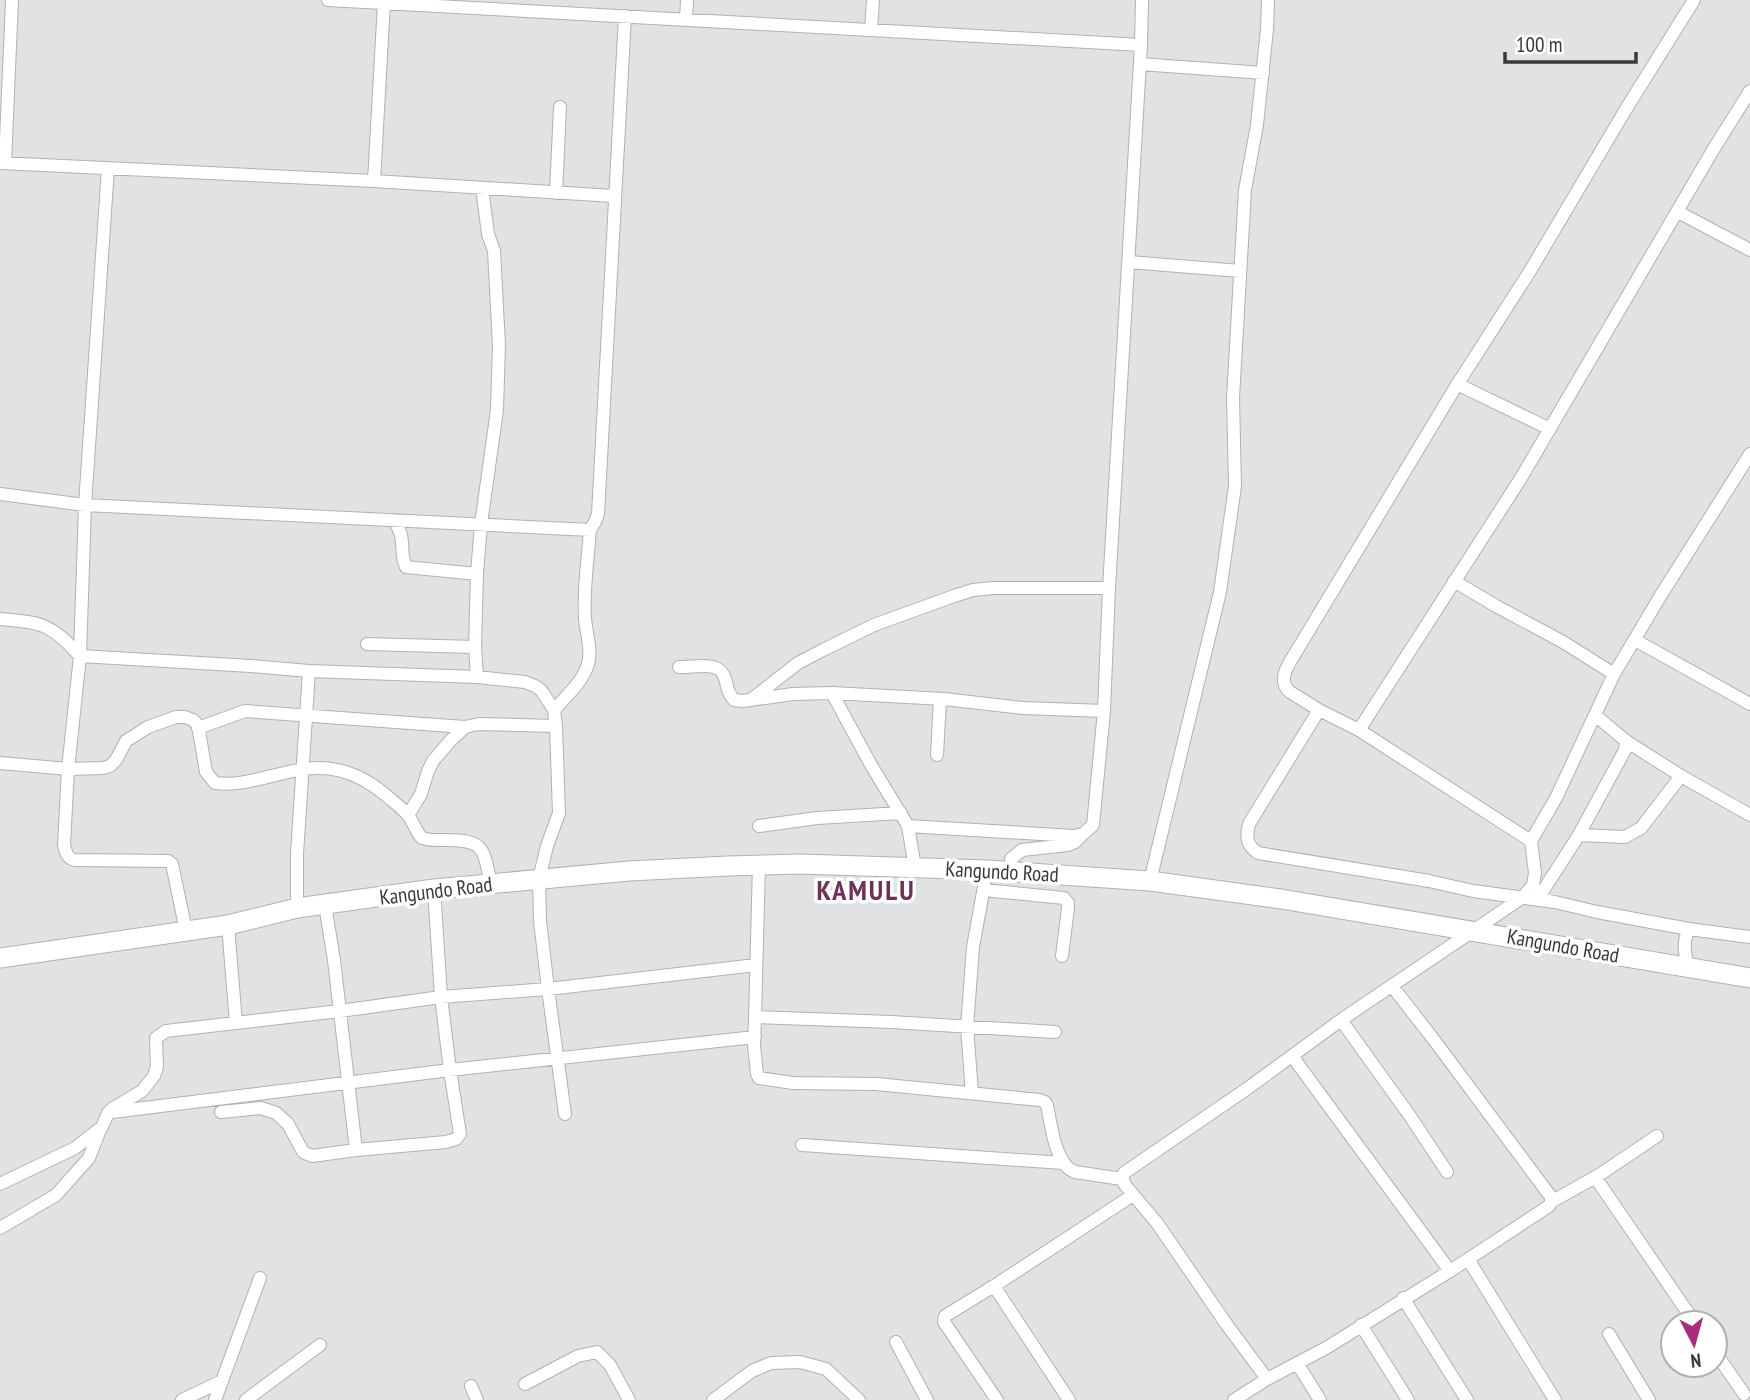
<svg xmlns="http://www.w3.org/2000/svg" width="1750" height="1400" font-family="'PT Sans Narrow',sans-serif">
	<rect width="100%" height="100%" fill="#e0e2e4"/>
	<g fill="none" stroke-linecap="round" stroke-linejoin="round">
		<!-- minor casing -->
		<g stroke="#afb2b3" stroke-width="14">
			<path id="minor" d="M328,0L1141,45
				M686,20L687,0
				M871,30L873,0
				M1140,64L1263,73
				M0,163L374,181L614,196
				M5,163L12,0
				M108,168L85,505L80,656L68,769L64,845C66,853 67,858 75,860L168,861L172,864L186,931
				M374,181L384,3
				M482,188L488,234L494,251L499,345L497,410L481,524L477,574L475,647L477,677L525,682L535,686L541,690L554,710L556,726L559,813L547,846L539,879L540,921L548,989L565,1114
				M556,193L560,107
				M1678,212L1750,250
				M1129,262L1240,271
				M1457,384L1550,429
				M0,494L85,505L590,530L595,522L598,514L625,16
				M393,520C408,538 398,551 406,567L477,574
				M1454,581L1496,606L1563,642L1614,674
				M0,619C43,623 50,623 80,656L251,666L309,671L477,677
				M1635,640L1750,704
				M367,644L475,647
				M679,667C692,668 716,661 723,674C729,684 724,689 734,700L743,701L793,694L832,693L944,699L1023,708L1104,711
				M832,693L871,765L908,826
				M752,699L798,663L823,650L874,625L954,596L973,590L993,588H1109
				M554,710C565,697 581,684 587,667C593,652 586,633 585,618C583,589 588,559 590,530
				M1319,710L1249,824C1246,837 1246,845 1258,853L1429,881L1473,891L1555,902L1597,912L1689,929L1750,937
				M198,728L245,711L465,727
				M1359,730L1521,478L1713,150L1750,91
				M1626,741L1681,776L1750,815
				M937,755L940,699
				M0,763L68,769L103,768L110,766L116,760L126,741L148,727L176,717H185L193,720L198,725L206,772L215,783C239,786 261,778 284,773C325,762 356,769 388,797C395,803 403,809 408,815C414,823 416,832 422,838C430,841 437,840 445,840C485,840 483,848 491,884
				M408,815L421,794L428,771L433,761L451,740L465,727L479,724L556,726
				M759,826L817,818L901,813
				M1579,835L1625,837L1641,828L1681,776
				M1531,841L1359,730L1319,710L1290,692C1275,679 1291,661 1299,647L1455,388L1530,271L1626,109L1694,0
				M759,865L755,1017L891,1022L1055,1032
				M915,868L908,826L1074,836L1083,834L1093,825L1104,711L1109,588L1141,45L1142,0
				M1016,872L1012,865L1011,859L1022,850L1068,845L1075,842L1081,836
				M1150,881L1220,592L1235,486L1233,398L1245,190L1257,125L1267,29L1268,0
				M984,890L1064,898L1068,903V908L1062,956
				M1537,900L1577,838L1625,750L1626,741L1595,715
				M325,905L334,960L356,1150
				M297,908V854L309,671
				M228,925L236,1023
				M1688,968C1685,954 1682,942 1689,929
				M755,1017L754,1045L757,1074L759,1078L793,1083L876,1084L1040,1100L1045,1102L1047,1105C1051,1124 1055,1165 1075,1172L1122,1179
				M1341,1020L1410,1116L1447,1172
				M1292,1056L1450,1271
				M972,1093L967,1027L973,947L987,870
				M112,1112L450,1070L755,1037
				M221,1112L261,1108L276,1113L288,1124L303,1152L312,1156L356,1150L446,1142L456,1139L460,1134L450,1070L441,997L434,889
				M802,1145L1063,1163
				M1595,1177L1695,1323
				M0,1184L75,1148L102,1127L108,1113L112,1109L142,1091L154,1076L157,1067L156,1038L166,1031L340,1011L441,997L548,989L756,965
				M1551,1202L1599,1175L1657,1136
				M0,1228L56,1195L89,1158L100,1130
				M1468,1259L1555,1400
				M994,1286L1069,1400
				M1403,1298L1467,1400
				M1361,1325L1408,1400
				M1609,1334L1649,1400
				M896,1342L927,1400
				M1715,1352L1744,1394
				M1297,1363L1320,1400
				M1267,1379L1227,1325L1157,1223L1125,1185L1122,1176L1124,1173L1248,1088L1341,1020L1523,897L1533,885L1535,873L1531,841L1556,798L1614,674L1661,595L1750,454
				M525,1384L578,1356L597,1352L610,1365L629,1400
				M471,1386L477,1400
				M182,1400L222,1381
				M215,1400L260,1278
				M246,1400L320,1345
				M713,1400L752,1371L771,1363L800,1362L826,1369L859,1400
				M997,1400L944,1322L945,1316L994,1286L1133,1195
				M1234,1400L1267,1379L1326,1348L1450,1271L1549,1206L1551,1202V1197L1434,1040L1392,986"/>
		</g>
		<!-- highway casing -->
		<g stroke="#afb2b3" stroke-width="21">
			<path id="highway" d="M0,958L228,925L297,908L434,889L629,871L728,866L800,864L987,870L1150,881L1281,899L1750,978"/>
		</g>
		<!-- minor -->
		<use href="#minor" stroke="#fff" stroke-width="12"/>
		<!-- highway -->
		<use href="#highway" stroke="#fff" stroke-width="19"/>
	</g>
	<g text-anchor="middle" stroke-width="7" stroke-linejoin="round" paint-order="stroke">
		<!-- street labels -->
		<g font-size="21" fill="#393a3b" stroke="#fff">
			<text transform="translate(1002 872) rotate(3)" y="7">Kangundo Road</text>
			<text transform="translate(436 891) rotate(-7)" y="7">Kangundo Road</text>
			<text transform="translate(1563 946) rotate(10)" y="7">Kangundo Road</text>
		</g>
		<!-- district labels -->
		<g font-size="28" font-weight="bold" letter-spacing="2" fill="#703156" stroke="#fff">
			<text x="866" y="900">KAMULU</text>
		</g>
	</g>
	<!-- north arrow -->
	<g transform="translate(1694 1344) rotate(174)"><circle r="33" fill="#ffffff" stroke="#b0b0b1" stroke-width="2"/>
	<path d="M0-5L12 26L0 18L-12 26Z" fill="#aa2c7c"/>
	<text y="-10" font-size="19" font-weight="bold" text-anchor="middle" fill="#393a3b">N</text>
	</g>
	<!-- scale -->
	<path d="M1505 52v10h131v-10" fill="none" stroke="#393a3b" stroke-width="3.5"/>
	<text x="1516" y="52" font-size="21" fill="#393a3b" stroke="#ffffff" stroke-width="5" paint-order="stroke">100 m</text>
</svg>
